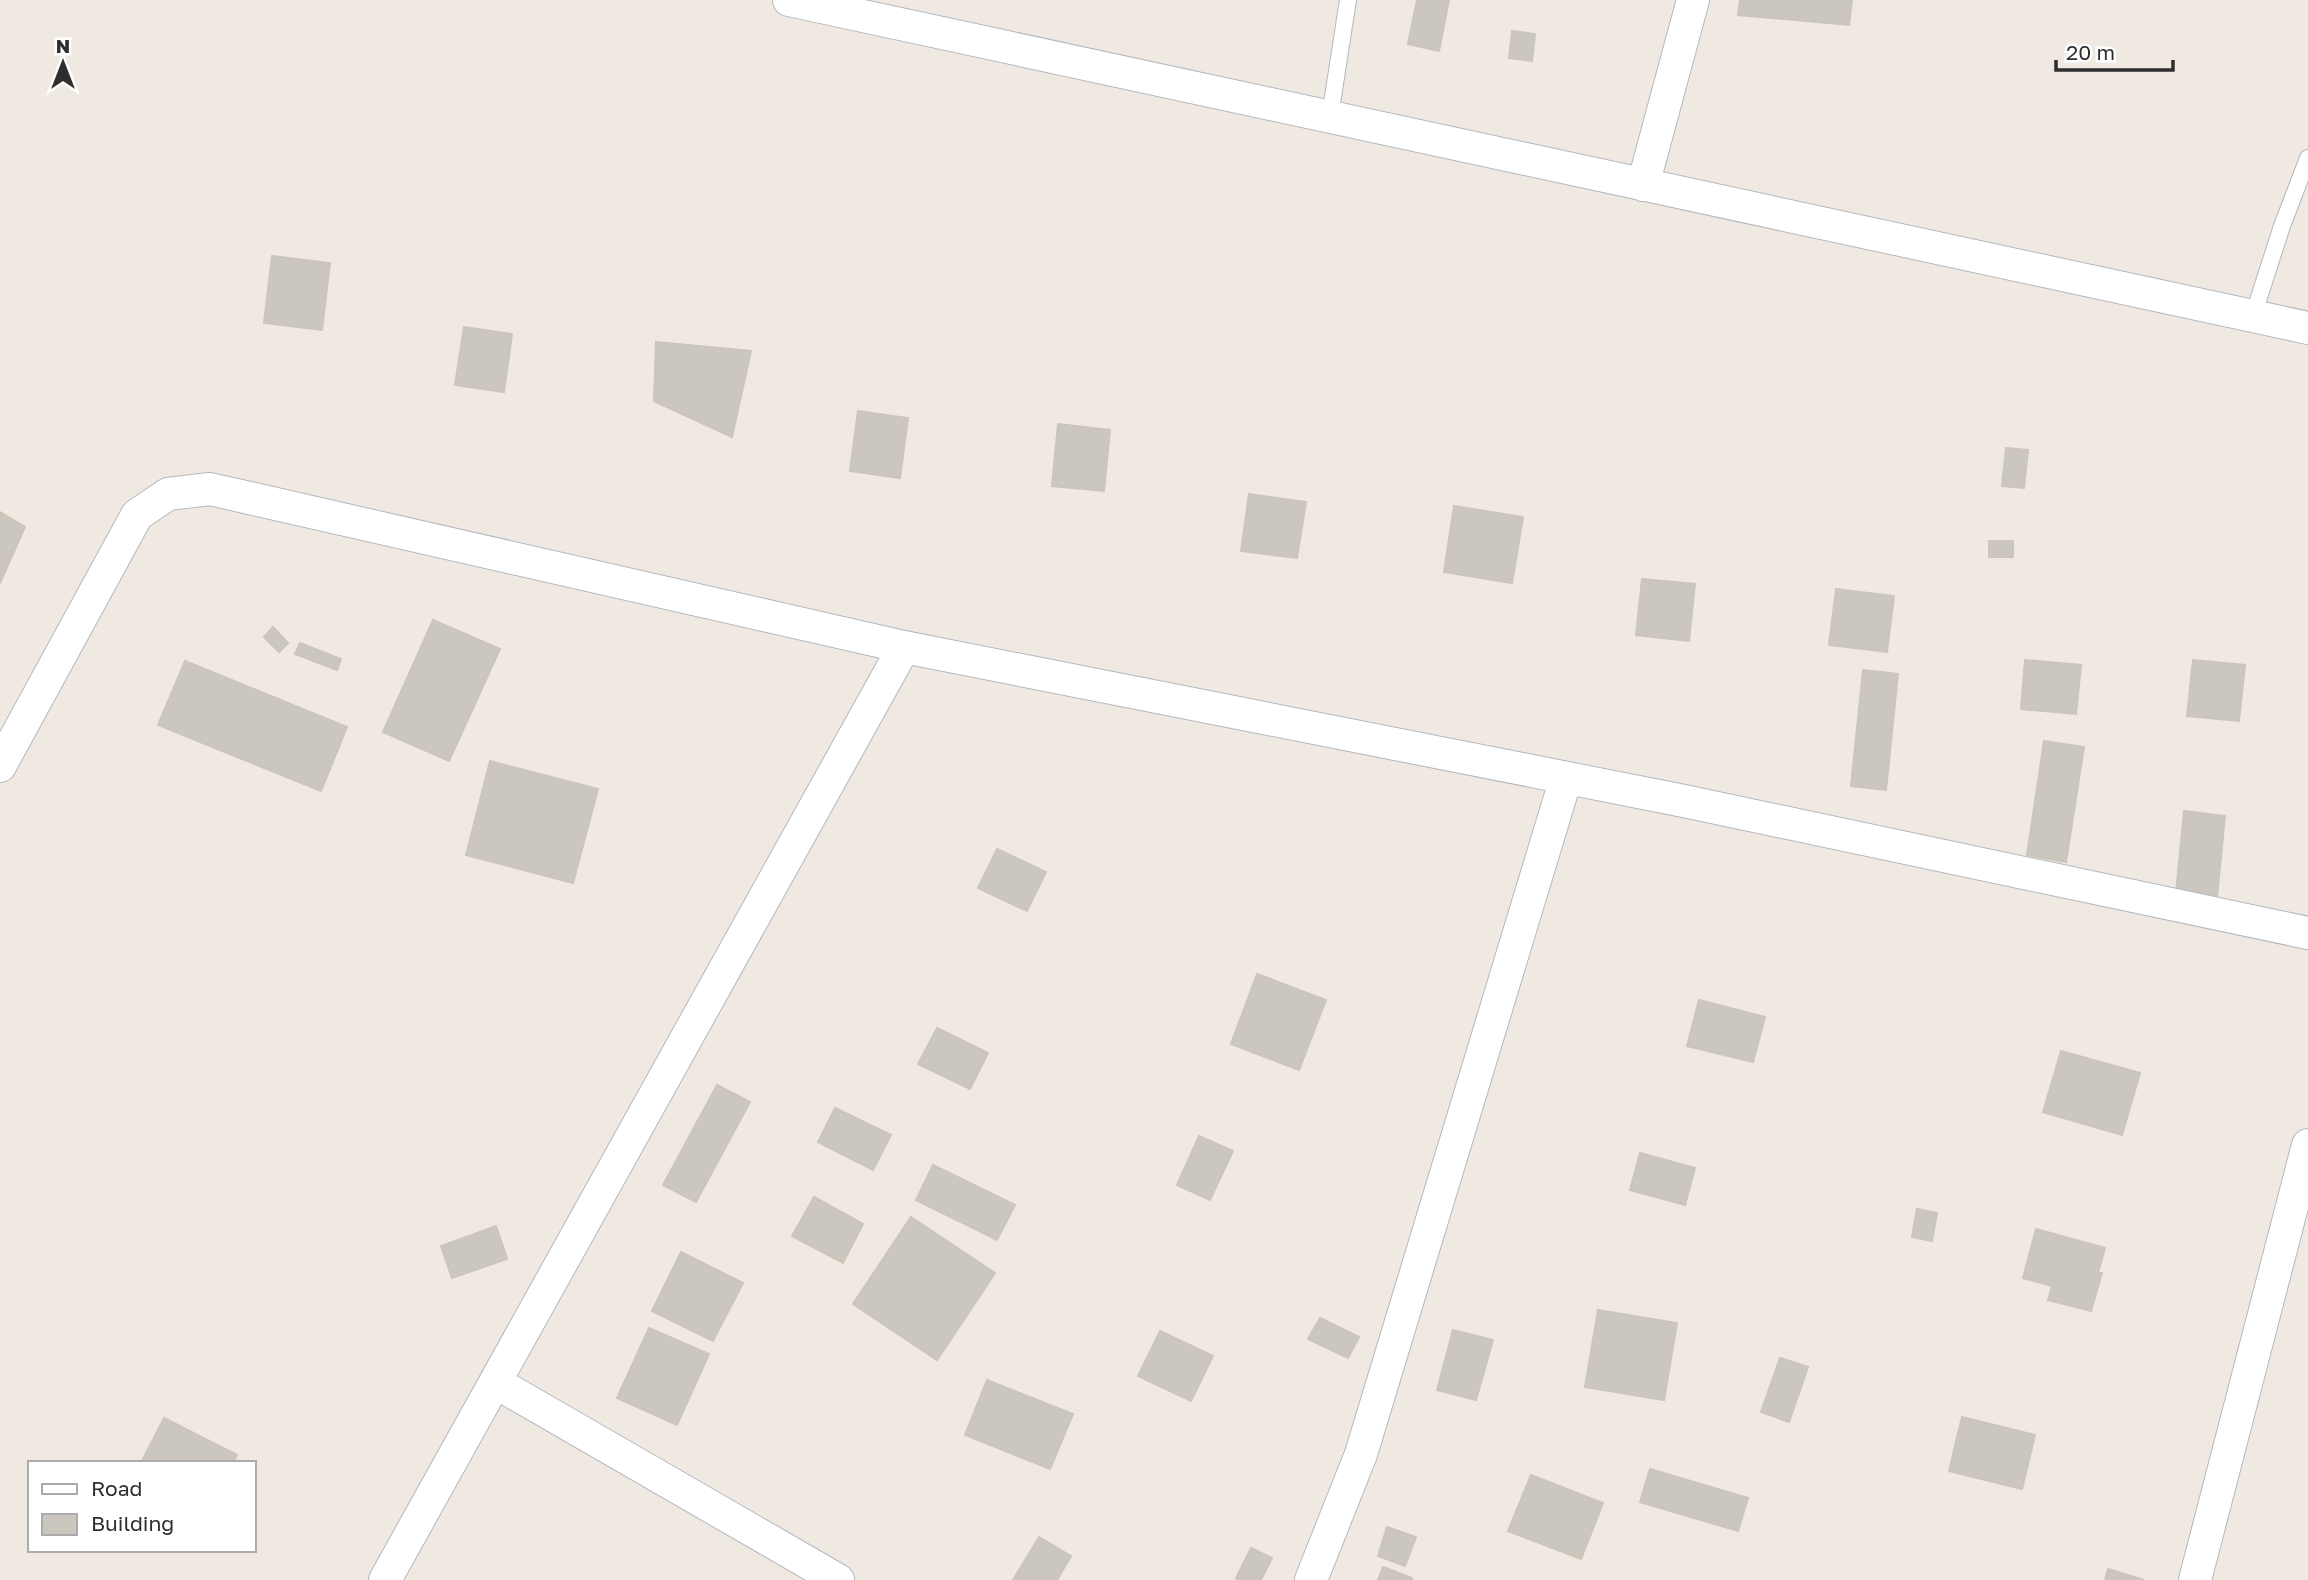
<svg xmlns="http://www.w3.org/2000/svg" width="2308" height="1580" font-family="'Golos Text',sans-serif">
	<rect width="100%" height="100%" fill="#efe9e1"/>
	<!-- building -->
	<path fill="#cbc7bf" stroke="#cbc5ba" stroke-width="2" d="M1417,0H1449L1439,51L1408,44Z
		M1740,0H1852L1849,25L1738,15Z
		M1512,31L1535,34L1532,61L1509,58Z
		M272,256L330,263L322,330L264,323Z
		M464,327L512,334L504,392L455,385Z
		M656,342L751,351L732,437L654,401Z
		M858,411L908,418L900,478L850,471Z
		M1058,424L1110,430L1104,491L1052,486Z
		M2006,448L2028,450L2024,488L2002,486Z
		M1249,494L1306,502L1297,558L1241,551Z
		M1454,506L1523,517L1512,583L1444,572Z
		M0,512L25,527L0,583Z
		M1989,541H2013V557H1989Z
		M1642,579L1695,584L1689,641L1636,635Z
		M1836,589L1894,596L1887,652L1829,645Z
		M433,620L500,649L449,761L383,732Z
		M273,627L288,643L279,652L264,637Z
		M300,643L341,659L337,670L295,654Z
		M2025,660L2081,665L2076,714L2021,709Z
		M2193,660L2245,665L2239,721L2187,716Z
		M185,661L347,727L321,791L158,725Z
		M1863,670L1898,674L1886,790L1851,786Z
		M2044,741L2084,747L2066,862L2027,855Z
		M490,761L598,789L573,883L466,855Z
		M2184,811L2225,816L2217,897L2176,893Z
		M997,849L1046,872L1027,911L978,888Z
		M1257,974L1326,1000L1299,1070L1231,1044Z
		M1699,1000L1765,1017L1753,1062L1687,1046Z
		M937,1028L988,1053L970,1089L918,1064Z
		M2061,1051L2140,1073L2122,1135L2043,1112Z
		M717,1085L750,1102L696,1202L663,1185Z
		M835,1108L891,1135L873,1170L818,1142Z
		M1199,1136L1233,1151L1210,1200L1177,1185Z
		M1640,1153L1695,1168L1685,1205L1630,1190Z
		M933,1165L1015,1205L997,1240L916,1200Z
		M814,1197L863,1224L843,1263L792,1236Z
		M1917,1209L1937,1213L1932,1241L1912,1237Z
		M911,1217L995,1273L937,1360L853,1304Z
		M496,1226L507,1259L452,1278L441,1246Z
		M2036,1229L2105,1248L2098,1273H2102L2091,1311L2048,1300L2052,1286L2023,1278Z
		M681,1252L743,1283L713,1341L652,1311Z
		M1598,1310L1677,1323L1664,1400L1585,1387Z
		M1320,1318L1359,1337L1348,1358L1308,1339Z
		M649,1328L709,1354L677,1425L617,1398Z
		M1453,1330L1493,1340L1476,1400L1437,1390Z
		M1160,1331L1213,1356L1191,1401L1138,1376Z
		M1780,1358L1808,1367L1789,1422L1761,1412Z
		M987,1380L1073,1414L1050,1469L965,1435Z
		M1962,1417L2035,1435L2022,1489L1949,1471Z
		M164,1418L237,1455L233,1463H141Z
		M1650,1469L1748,1498L1738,1531L1640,1502Z
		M1531,1475L1603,1503L1581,1559L1508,1531Z
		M1387,1527L1416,1537L1405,1566L1378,1556Z
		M1039,1537L1071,1556L1057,1580H1013Z
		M1251,1548L1272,1558L1261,1580H1240L1236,1578Z
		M1383,1567L1412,1578V1580H1378Z
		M2108,1569L2144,1580H2105Z"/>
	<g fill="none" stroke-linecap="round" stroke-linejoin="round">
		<!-- lane casing -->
		<g stroke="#b4b7c1" stroke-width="18">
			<path id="lane" d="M1330,116L1348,0
				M2253,316L2282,226L2308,158"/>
		</g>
		<!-- street casing -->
		<g stroke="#b4b7c1" stroke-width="34">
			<path id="street" d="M789,0L2308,328
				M1643,185L1693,0
				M0,766L137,515L168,494L210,489L904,647L1684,801L2308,933
				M495,1382L838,1580
				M385,1580L904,647
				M1311,1580L1361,1454L1566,778
				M2195,1580L2308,1145"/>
		</g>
		<!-- lane -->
		<use href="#lane" stroke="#fff" stroke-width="16"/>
		<!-- street -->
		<use href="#street" stroke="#fff" stroke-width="32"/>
	</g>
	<!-- legend -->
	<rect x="28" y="1461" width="228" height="91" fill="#ffffff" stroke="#ababab" stroke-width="2"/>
	<rect x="42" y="1484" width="35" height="10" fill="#ffffff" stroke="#ababab" stroke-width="2"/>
	<text x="91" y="1496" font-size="21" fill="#2e2e2e">Road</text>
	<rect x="42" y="1514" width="35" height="21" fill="#cbc7bf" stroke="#ababab" stroke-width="2"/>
	<text x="91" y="1531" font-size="21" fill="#2e2e2e">Building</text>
	<!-- north arrow -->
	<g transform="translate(63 63)" stroke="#ffffff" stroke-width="5" paint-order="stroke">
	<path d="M0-5L12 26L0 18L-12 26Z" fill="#2e2e2e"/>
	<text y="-10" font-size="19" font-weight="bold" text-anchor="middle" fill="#2e2e2e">N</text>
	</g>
	<!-- scale -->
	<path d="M2056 60v10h117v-10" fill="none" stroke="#2e2e2e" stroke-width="3.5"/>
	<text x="2066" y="60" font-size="21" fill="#2e2e2e" stroke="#ffffff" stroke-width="5" paint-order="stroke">20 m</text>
</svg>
